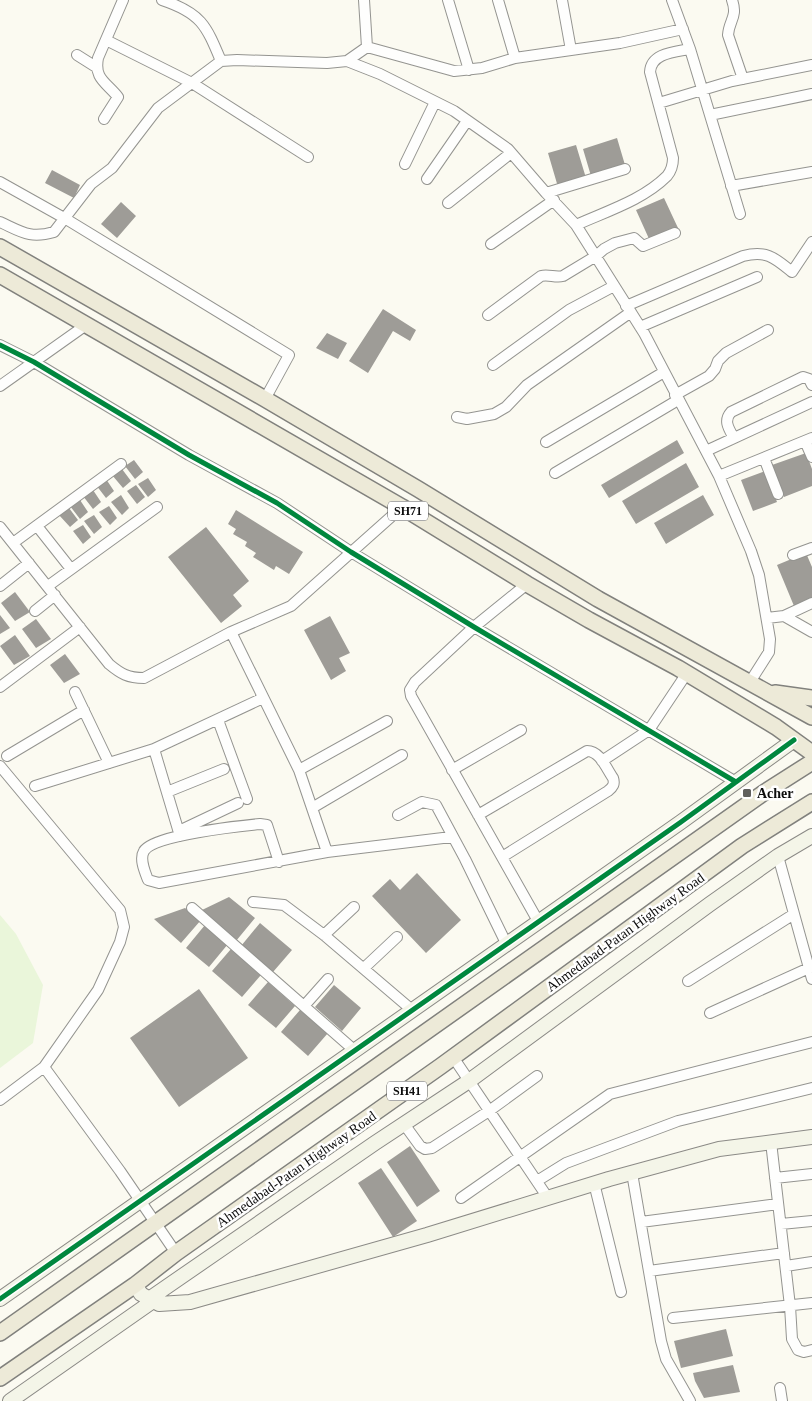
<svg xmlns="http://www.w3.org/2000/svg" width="812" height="1401" font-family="'Times New Roman',serif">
	<rect width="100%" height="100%" fill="#fbfaf1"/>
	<!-- pitch -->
	<path fill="#eaf6da" d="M0,915L16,934L43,985L33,1043L0,1068Z"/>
	<!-- building -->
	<path fill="#9e9c97" d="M617,138L625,165L591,176L583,149Z
		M576,145L586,178L558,187L548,153Z
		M52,170L80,185L74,198L45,183Z
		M664,198L678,228L650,241L636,210Z
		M121,202L136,216L117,238L101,224Z
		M383,309L416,330L410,341L393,331L368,373L349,361Z
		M327,333L347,343L338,359L316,348Z
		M677,440L684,453L609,498L601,485Z
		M806,453L812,469V486L784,497L772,465Z
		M134,460L143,472L135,479L125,466Z
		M686,463L699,487L636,524L622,501Z
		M122,469L131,481L123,488L112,475Z
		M765,471L777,502L753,511L741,480Z
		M148,478L156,490L148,497L138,484Z
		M106,479L114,491L106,498L96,485Z
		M136,485L145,497L137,504L127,491Z
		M93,490L101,502L93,509L83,496Z
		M121,495L129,508L122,515L111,502Z
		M703,495L714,515L666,544L654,523Z
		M80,500L88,512L80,519L70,506Z
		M109,506L117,518L110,525L99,512Z
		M69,508L78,520L70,527L59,515Z
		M236,510L303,552L289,574L276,566L274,570L253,557L256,553L245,546L247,542L233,534L236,529L228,524Z
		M94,515L102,527L94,534L84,521Z
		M83,525L91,537L83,544L73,531Z
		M206,527L249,581L233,595L242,606L221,623L168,557Z
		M806,553L812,567V599L794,606L777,565Z
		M15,592L30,612L15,621L1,603Z
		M0,615L10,628L0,634Z
		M330,616L350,653L339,658L346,671L331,680L304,630Z
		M36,619L51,639L36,648L22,629Z
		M15,635L30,656L14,665L0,646Z
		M65,654L80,674L64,683L50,665Z
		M417,873L461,920L426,953L372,896L390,879L400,890Z
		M229,897L255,918L236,941L202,910Z
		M185,908L201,920L181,943L154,919Z
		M260,923L292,950L273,972L241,946Z
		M205,925L228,944L209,967L186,948Z
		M231,949L261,975L242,997L212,971Z
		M268,982L295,1006L276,1028L248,1005Z
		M334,985L361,1008L342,1031L315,1007Z
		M199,989L248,1058L179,1107L130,1038Z
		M300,1010L328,1033L308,1056L281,1032Z
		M410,1146L440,1191L417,1207L387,1162Z
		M381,1168L417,1221L393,1237L358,1183Z
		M726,1329L733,1356L681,1368L674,1341Z
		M733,1365L740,1392L704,1398L695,1381L693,1373Z"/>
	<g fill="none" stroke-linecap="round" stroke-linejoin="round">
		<!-- street casing -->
		<g stroke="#949490" stroke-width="12">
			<path id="street" d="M162,0C201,13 206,25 221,61
				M448,0L469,70
				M498,0L515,58
				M732,0C738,17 729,20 728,35L743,79
				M106,40L192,83L308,157
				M367,47L454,71L482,68L515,58L571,50L562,0
				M690,49L740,214
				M571,50L620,43L683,29
				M77,55L96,67
				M347,61L380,74L454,111L508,149L546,193L576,225L644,333L719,476L751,551L759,575L770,639L769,652L750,682
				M659,103L732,81L812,65
				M710,115L812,94
				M104,119L118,97C106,82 94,79 98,58L123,0
				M405,164L435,102
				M427,179L467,121
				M0,182L66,219L289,355L265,399
				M731,186L812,172
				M546,193L625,169
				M448,203L511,153
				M0,222C22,232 30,239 54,232L91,184L112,168L158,108L221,61L237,60L327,63L347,61L367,47L364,0
				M576,225C607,211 643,200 667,176C672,170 673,165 673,158L650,72C651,53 675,52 690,49L672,0
				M491,244L554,200
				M626,306L743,256C767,250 775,258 792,272L812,242
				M488,315L541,276C549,274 555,278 563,276L596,256L604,249L615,243L634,238L643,246L675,233
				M640,327L757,277
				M0,345L34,362L189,455L277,503L351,552L474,627L736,782
				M493,365L569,310L614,286
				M0,386L86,325
				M675,395L709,376L715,369L718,361L726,353L768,330
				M457,417L467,419L494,414L506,407L527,385L631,312
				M734,438C729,429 723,421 731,412L803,377L809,379L812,385
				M805,441L812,457
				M546,442L664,372
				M706,451L812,402
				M764,458L778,494
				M555,473L678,400
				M719,476L812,438
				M37,526L71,569
				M0,527L109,664C121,674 128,678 144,678L231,632L291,606L402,507
				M13,543L121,464
				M793,555L812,548
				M527,584L474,627L415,682L410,690L411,696L538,921
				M0,586L29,563
				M48,586L157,507
				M35,611L55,595
				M784,616L812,603
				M767,618L784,616L812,632
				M231,632L299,770L327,852
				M0,687L80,627
				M75,692L109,763
				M218,720L247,799
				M154,749L180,836
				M7,756L84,710
				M602,761L649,730L687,673
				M0,766L120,910L124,927L120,942L98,990L44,1067L0,1100
				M299,770L387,721
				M452,770L521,730
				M35,786L154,749L263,698
				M167,792L224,769
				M312,808L402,755
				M398,815L422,802L436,805L465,859L506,943
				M478,815L587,751C600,751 606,768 613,778C615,784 613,787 608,791L502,857
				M179,831L238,803
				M778,856L812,979
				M279,862L267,825L260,824C240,826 153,835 144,851C139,859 145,872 148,880L159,883L327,852L443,838H453
				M253,902L284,905L324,935L412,1010
				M192,908L354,1050
				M324,935L354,907
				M364,968L397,937
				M688,981L794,914
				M304,1006L328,979
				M710,1013L809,968
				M453,1057L548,1198
				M44,1067L120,1171L176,1253
				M404,1124L420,1146L425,1149L432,1148L489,1111L537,1076
				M771,1142L790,1306L792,1339L798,1350L804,1352L812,1350
				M632,1173L661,1341L666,1359L690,1401
				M775,1178L812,1174
				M537,1181L566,1163L678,1121L812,1088
				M594,1183L621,1292
				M461,1198L610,1094L812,1042
				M641,1222L778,1204
				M781,1224L812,1221
				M786,1266L812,1262
				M649,1271L784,1253
				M673,1318L812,1303
				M780,1388L782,1401"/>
		</g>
		<!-- secondary casing -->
		<g stroke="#8b8a86" stroke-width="16">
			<path id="secondary" d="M135,1285L141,1294L159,1304L190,1302L427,1235L609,1179L719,1149L812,1137
				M0,1299L681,822L794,740
				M149,1299L375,1143L469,1081L710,904L778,856L812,836
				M10,1401L153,1301"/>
		</g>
		<!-- primary casing -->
		<g stroke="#81817d" stroke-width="18">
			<path id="primary" d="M0,247L265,399L418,489L598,599L812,717
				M0,275L402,507L527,584L589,620L678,668L776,727L812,753
				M775,693L812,698
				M0,1333L762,794L812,762
				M0,1378L135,1285L176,1253L441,1066L742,846L812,802"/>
		</g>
		<!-- street -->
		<use href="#street" stroke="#fefefd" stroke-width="10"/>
		<!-- secondary -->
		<use href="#secondary" stroke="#f4f5e8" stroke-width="14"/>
		<!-- primary -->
		<use href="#primary" stroke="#edead8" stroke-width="15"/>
		<!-- cycleway casing -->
		<g stroke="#fff" stroke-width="8">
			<path id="cycleway" d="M0,345L34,362L189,455L277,503L351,552L474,627L736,782
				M0,1299L681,822L794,740"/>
		</g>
		<!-- cycleway -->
		<use href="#cycleway" stroke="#00873e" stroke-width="5"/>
	</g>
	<!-- markers -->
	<rect fill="#60605d" stroke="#fff" stroke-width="2" x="742" y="788" width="10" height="10" rx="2.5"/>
	<g text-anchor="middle" stroke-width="5" stroke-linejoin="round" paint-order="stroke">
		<!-- shield labels -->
		<g fill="#fff" stroke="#565656" stroke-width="1">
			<rect x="388" y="501.5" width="40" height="19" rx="4"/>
			<rect x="387" y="1081.5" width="40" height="19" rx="4"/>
		</g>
		<g font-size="12" font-weight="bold" fill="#0d0d0d">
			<text x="408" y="515">SH71</text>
			<text x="407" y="1095">SH41</text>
		</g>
		<!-- poi labels -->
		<g font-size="14" font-weight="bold" fill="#0d0d0d" stroke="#fff" text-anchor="start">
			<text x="757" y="798">Acher</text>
		</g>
		<!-- street labels -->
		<g font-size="14" fill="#0d0d0d" stroke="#fff">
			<text transform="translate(625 932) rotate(-36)" y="5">Ahmedabad-Patan Highway Road</text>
			<text transform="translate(296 1169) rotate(-35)" y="5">Ahmedabad-Patan Highway Road</text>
		</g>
	</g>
</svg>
